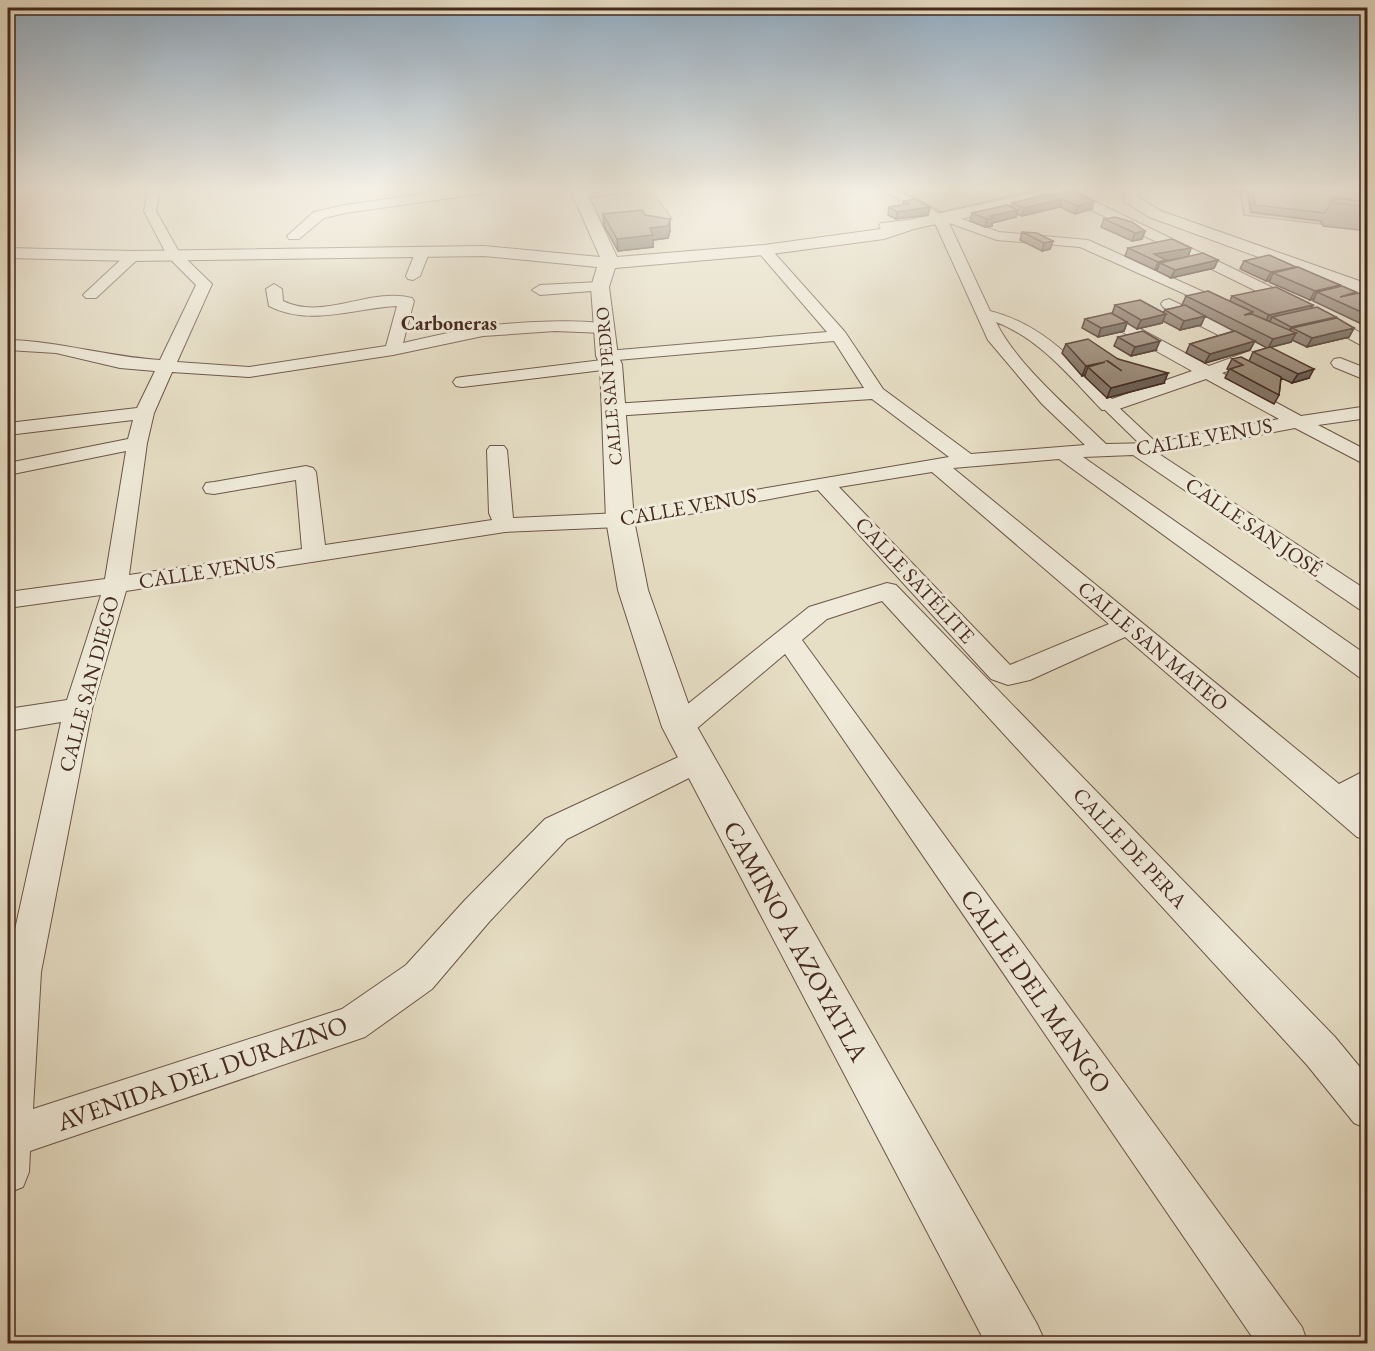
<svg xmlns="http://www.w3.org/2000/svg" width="1375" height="1351" font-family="'EB Garamond',serif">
	<rect width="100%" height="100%" fill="#e6dec5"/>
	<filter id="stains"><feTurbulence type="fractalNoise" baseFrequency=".00333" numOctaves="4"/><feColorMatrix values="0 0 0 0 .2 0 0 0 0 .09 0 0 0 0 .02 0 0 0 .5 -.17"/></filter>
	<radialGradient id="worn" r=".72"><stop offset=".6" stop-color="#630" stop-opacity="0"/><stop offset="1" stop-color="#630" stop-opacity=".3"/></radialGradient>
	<!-- green -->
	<path fill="#cabfa9" stroke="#877464" stroke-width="1.5" d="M899,189H1039L941,212Z
		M651,190L672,219L604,226L585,198Z
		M1240,192L1247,193L1251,213L1320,221L1321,224L1244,215Z"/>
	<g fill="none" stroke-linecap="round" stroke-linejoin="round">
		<!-- pedestrian casing -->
		<g stroke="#6c5648" stroke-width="2">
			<path id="pedestrian" d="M1109,402L1114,403L1160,446L1162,449L1160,452H1148L1104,409L1102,406Z"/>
		</g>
		<!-- minor casing -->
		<g stroke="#6c5648" stroke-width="2">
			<path id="minor" d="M148,189H160L156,211L179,252L212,284L177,362L249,367L386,346L397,306C354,308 310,327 269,306L266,289L274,284L282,289L283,301C324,321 369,287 412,298L414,301L403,343C429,337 455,331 480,327C499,323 603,316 612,328L604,333L555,331L483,336L393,355L249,377L172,372L154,413L147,443L129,575L302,549L296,480L214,494L206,493L203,488L206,483L214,482L306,466L313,468L316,472L325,545L492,520L489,513L487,450L490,446H504L507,450L513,518L620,513L949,457L872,399L613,416L606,414L604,410L606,406L613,404L864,388L834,341L617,360L620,364L617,368L611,369L462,387L456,386L453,382L456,378L462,377L602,360L598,356L601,352L607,351L827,332L759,253L757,250L764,246L769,247L845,332L883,389L971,454L1085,445L1042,404L988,340L934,221L881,189H896L942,215H951L999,232L1088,240L1206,293L1209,296L1206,299H1196L1080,247L997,240L949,223L990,311C1042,324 1076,362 1112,399L1192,371L1106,323L1104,320L1106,317H1118L1209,366L1250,351L1163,307L1161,304L1163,301L1169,299L1271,348L1274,352L1271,356L1222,373L1301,416L1368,406V418L1318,425L1368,451V466L1295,428L1159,454L1368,591V611L1359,609L1133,455L1083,457L1368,656V680L1359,677L1059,459L953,468L1339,784L1368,769V797L1360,802L1368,808V840L1357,837L1125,637L1030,680L1008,685L991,679L818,490L620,527L505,532L126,591L92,709L41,972L33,1109L342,1009L406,965L465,900L545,819L687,753L697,749L707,753L712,761L707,769L567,839L489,922L432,989L365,1037L30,1151L29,1172L23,1187L8,1193V961L61,722L8,731V709L67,700L101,595L8,608V592L105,579L126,451L8,475V463L128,439L133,420L8,435V423L137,408L155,371L120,368L56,353L8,350V340C59,341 108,357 160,360L196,285L168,257L144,211ZM996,322C1040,339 1070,377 1102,410H1116L1206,379L1279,419L1154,443L1106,444C1072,411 1016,364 996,322ZM932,472L1109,624L1010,665L839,487Z
				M460,189H493L487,193L345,213L324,218L299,239H289L287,236L314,212L345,205Z
				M572,189H603C597,195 581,196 573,194Z
				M1058,189H1069L1329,315L1368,337V349L1317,321L1059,194Z
				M422,249L429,253L420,276L413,280L408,279L406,276L415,253Z
				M133,252L138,253L140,256L138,259L96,298H86L83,295L86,292L128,253Z
				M600,282L605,284L608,287L605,290L540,295L532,290L540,285Z
				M1340,358L1368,369V381L1334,367L1331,363L1334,359Z
				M887,583L896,585L1335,1037L1368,1077V1129L1354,1123L1307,1065L882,601L827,619L802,640L1302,1327L1308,1344H1257L785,654L689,735L679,738L669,735L665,727L669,719L809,607Z"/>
		</g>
		<!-- tertiary casing -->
		<g stroke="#6c5648" stroke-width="2">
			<path id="tertiary" d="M570,189H585L617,257L764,245L881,229L879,226L881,223L909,220L1051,189H1079L1072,194L914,229L884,239L764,255L615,268L609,287L618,356L622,364L634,520L648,590L696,725L1037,1324L1046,1344H986L662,727L618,590L606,520L600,364L596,356L591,287L597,267L484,256L133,261L8,258V248L133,251L484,246L600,257Z
				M1122,189H1138V197L1161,211L1368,284V297L1149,217L1125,202Z"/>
		</g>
		<!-- pedestrian -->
		<use href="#pedestrian" fill="#efead9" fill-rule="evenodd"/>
		<!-- minor -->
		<use href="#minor" fill="#efead9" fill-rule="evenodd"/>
		<!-- tertiary -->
		<use href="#tertiary" fill="#efead9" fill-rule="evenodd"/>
	</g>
	<!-- wall -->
	<path fill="#837465" stroke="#44291e" stroke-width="1.5" fill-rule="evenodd" d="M1231,189H1368V231L1323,226L1321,221L1251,212L1248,193L1231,191Z
		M1052,194L1092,209L1075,214L1060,207L1022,216L1017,214L1016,217L992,223V226L985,227L970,221L972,213L1011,206L1012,203L1051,195Z
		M904,201L930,207L928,215L896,219L888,215L889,207L903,205Z
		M603,214L645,215L670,231L668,238L653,240V247L618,251L604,226Z
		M1104,219L1145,231L1142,239L1132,241L1101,227Z
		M1022,232L1053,241L1050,249L1042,251L1020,240Z
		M1128,248H1191L1188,257L1218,260L1214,268L1171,278L1157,271V270H1155L1125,256ZM1187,257L1166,262V260Z
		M1244,261L1296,267L1295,268L1340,285L1339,287L1356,292V293L1368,297V327L1313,301L1314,299L1310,300L1269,282L1270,280L1266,281L1240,269Z
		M1186,296L1230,301L1232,296L1311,309L1335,318L1354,328L1349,337L1307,347L1292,340L1291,342L1270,347L1309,378L1292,383L1281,378L1279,395L1274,404L1225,378L1229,370L1227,369L1232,359L1249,361L1253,352L1267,348L1254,341L1250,350L1205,363L1186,353L1190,344L1234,331L1205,316L1201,325L1180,330L1163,321L1162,323L1137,329L1127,323L1124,331L1098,337L1082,328L1085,319L1112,314L1115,305L1164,312L1165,310L1184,306L1182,305Z
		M1118,337L1156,350L1131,356L1114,346Z
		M1066,344L1118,359L1164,383L1107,398L1085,377V375L1082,376L1062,353ZM1107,361H1108L1122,371Z"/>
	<!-- shaded-wall -->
	<path fill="#6a5e52" stroke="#44291e" stroke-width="1.5" d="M1062,199L1060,207L1022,216L1024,208Z
		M1094,201L1092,209L1075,214L1077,206Z
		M930,207L928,215L896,219L897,212Z
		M1018,210L1016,217L992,223V226L985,227L987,219L990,216Z
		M670,219V231L668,238L653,240V247L618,251L617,239Z
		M1145,231L1142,239L1132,241L1135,233Z
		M1053,241L1050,249L1042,251L1044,243Z
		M1191,248L1188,257L1157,262L1154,254Z
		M1166,260L1165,265L1160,263L1157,270H1155L1158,262Z
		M1218,260L1214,268L1171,278L1175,270Z
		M1296,267L1291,275L1273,273L1270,280L1266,281L1271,272Z
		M1340,285L1335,294L1317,292L1314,299L1310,300L1315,291Z
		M1313,305L1308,314L1272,317L1269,323L1264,324L1269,315Z
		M1166,314L1162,323L1137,329L1141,320Z
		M1205,316L1201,325L1180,330L1184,321Z
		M1336,317L1331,326L1292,328L1288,335L1296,333L1291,342L1268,348L1273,339L1287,335L1291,327Z
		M1127,322L1124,331L1098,337L1101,328Z
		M1354,328L1349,337L1307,347L1312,338Z
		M1160,341L1156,350L1131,356L1135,347Z
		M1255,341L1250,350L1205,363L1210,354Z
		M1105,362L1088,367L1085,375L1082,376L1086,366Z
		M1314,369L1309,378L1292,383L1298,374Z
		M1168,373L1164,383L1107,398L1111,388Z"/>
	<!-- building -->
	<path fill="#988775" stroke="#44291e" stroke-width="1.5" fill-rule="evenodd" d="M1252,189H1368V202L1333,198L1325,213L1255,205Z
		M1071,190L1094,201L1077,206L1062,199L1024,208L1012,203L1049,194L1055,197L1052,194Z
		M1333,198L1368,202V207L1335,203Z
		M915,199L930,207L897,212L889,207L909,204L904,201Z
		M1007,205L1018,210L990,216L994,218L987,219L972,213Z
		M642,210L645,215L670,219L668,226L650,228L653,235L617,239L603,214Z
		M1115,217L1132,222L1145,231L1135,233L1104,219Z
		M1022,232L1037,233L1053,241L1044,243Z
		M1172,239L1191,248L1154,254L1166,260L1158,262L1128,248Z
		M1203,253L1218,260L1175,270L1160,263Z
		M1269,255L1296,267L1271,272L1244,261Z
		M1298,267L1340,285L1315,291L1273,273Z
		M1342,286L1356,292L1340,297L1359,293L1368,297V315L1317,292Z
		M1276,287L1313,305L1269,315L1232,296Z
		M1208,291L1253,312L1244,315L1252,314L1296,333L1273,339L1186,296Z
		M1140,300L1166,314L1141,320L1115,305Z
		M1185,305L1205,316L1184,321L1165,310Z
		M1317,307L1336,317L1291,327L1272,317Z
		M1111,313L1127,322L1101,328L1085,319Z
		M1337,318L1354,328L1312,338L1292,328Z
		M1143,331L1160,341L1135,347L1118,337Z
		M1235,331L1255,341L1210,354L1190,344Z
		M1088,339L1118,359L1168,373L1111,388L1088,367L1105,362L1086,366L1066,344ZM1107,361H1108L1122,371Z
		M1270,347L1314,369L1298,374L1253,352Z
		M1241,357L1281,377L1279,395L1230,369L1243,365L1232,359Z"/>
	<!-- sky -->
	<linearGradient id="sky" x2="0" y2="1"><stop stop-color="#91acc3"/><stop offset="0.5" stop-color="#f4f0e5"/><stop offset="1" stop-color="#f4f0e5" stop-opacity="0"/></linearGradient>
	<rect width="1375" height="378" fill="url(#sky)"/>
	<g text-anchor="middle" stroke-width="6" stroke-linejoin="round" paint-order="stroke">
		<!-- far-street labels -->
		<g font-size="18" fill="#44291e" stroke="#efead9">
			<text transform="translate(609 386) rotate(-95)" y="6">CALLE SAN PEDRO</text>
		</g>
		<!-- far-quarter labels -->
		<g font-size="20" font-weight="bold" fill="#44291e" stroke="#efead9">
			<text x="449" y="330">Carboneras</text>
		</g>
		<!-- street labels -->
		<g font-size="21" fill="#44291e" stroke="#efead9">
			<text transform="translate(1204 437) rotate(-10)" y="7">CALLE VENUS</text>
			<text transform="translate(688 507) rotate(-10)" y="7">CALLE VENUS</text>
			<text transform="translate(1254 527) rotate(34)" y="7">CALLE SAN JOSÉ</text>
			<text transform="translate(207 571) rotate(-9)" y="7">CALLE VENUS</text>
			<text transform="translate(915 580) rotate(47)" y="7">CALLE SATÉLITE</text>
			<text transform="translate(1153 646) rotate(40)" y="7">CALLE SAN MATEO</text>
			<text transform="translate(89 684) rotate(-75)" y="7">CALLE SAN DIEGO</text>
			<text transform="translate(1130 848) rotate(47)" y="7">CALLE DE PERA</text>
		</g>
		<!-- near-street labels -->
		<g font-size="26" fill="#44291e" stroke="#efead9">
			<text transform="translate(796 941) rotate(61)" y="9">CAMINO A AZOYATLA</text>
			<text transform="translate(1036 991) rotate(55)" y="9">CALLE DEL MANGO</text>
			<text transform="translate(202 1073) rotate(-19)" y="9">AVENIDA DEL DURAZNO</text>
		</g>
	</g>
	<!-- margin -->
	<rect width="1375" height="1351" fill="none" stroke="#e6dec5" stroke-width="30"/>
	<rect x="9" y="9" width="1357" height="1333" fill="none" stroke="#44291e" stroke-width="3"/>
	<rect x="15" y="15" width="1345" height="1321" fill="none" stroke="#44291e" stroke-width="1.5"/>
	<rect width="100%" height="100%" filter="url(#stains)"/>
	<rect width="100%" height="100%" fill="url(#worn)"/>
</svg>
